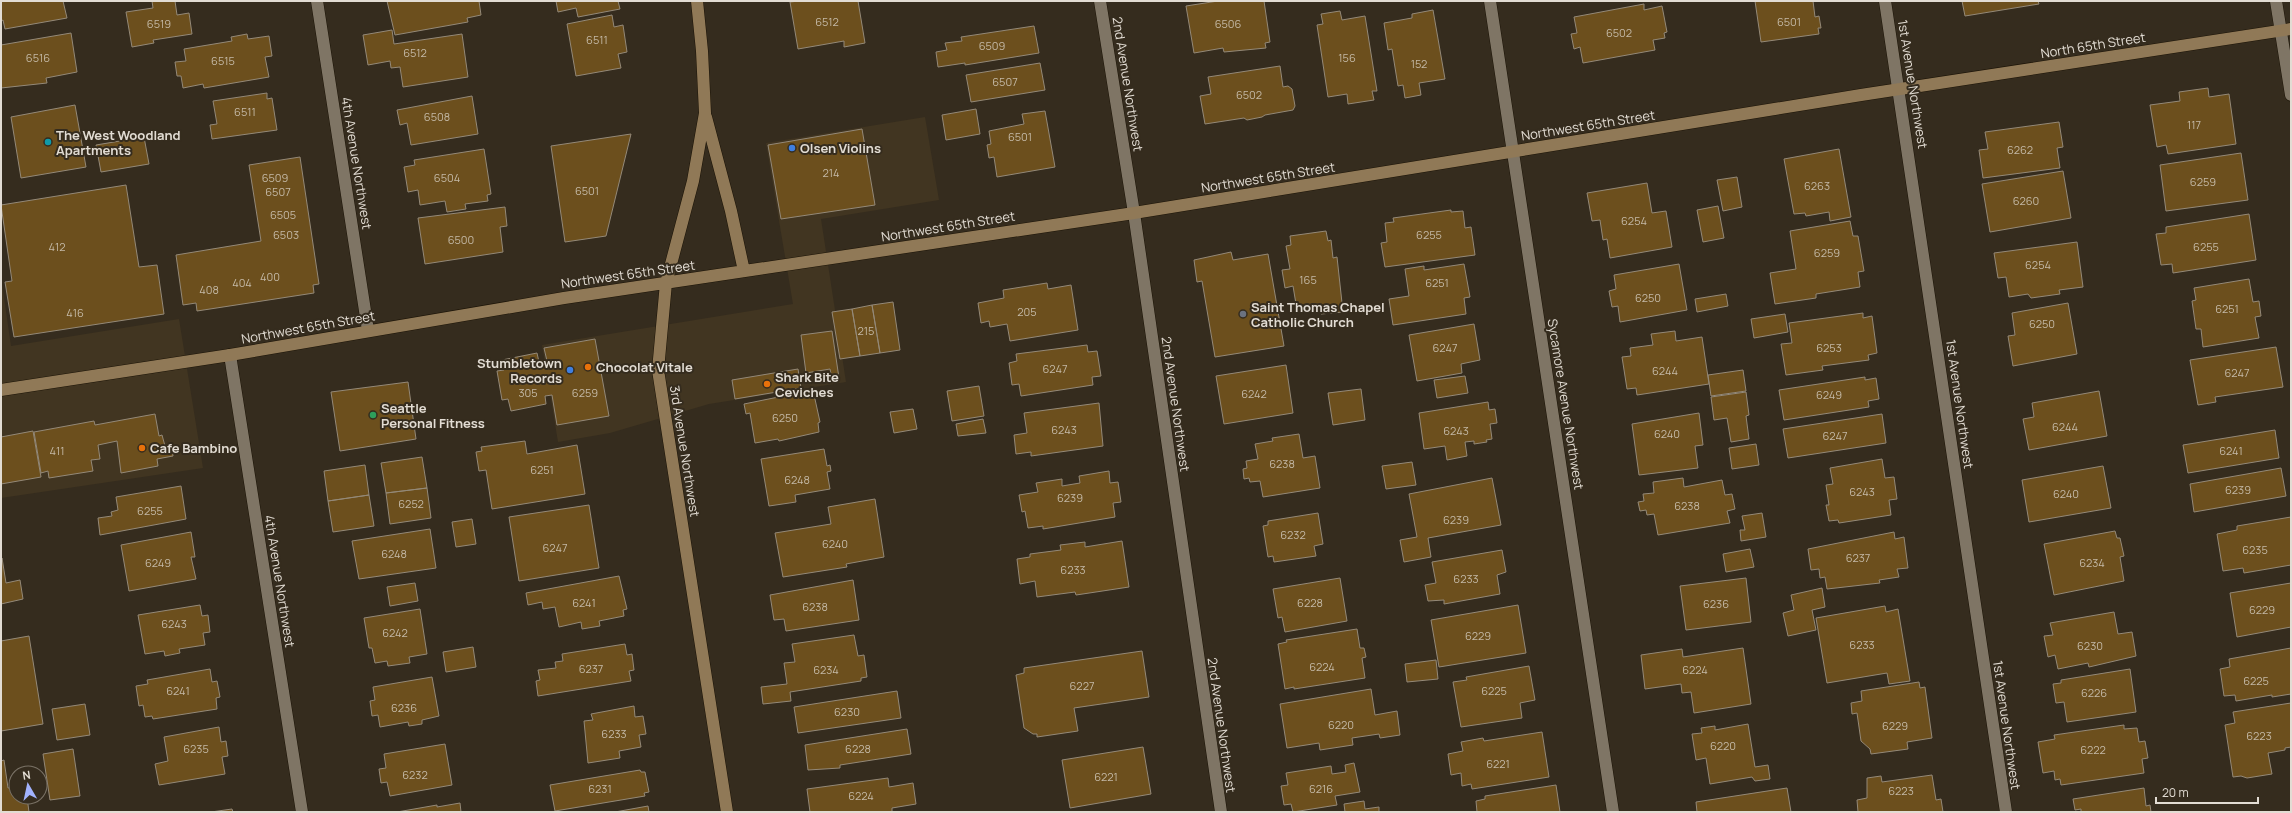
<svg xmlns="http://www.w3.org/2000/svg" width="2292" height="813" font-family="Manrope,sans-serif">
	<rect width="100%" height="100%" fill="#352c1e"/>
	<!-- built -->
	<path fill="#413521" d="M925,117L939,200L821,219L846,382L709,404L610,433L558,442L542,345L793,304L766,143Z
		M1,277L11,346L179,319L203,468L1,498Z"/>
	<!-- building -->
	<path fill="#6c4f1d" stroke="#948978" d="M1,1H63L67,18L5,29L3,20L1,21Z
		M152,1H175L177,15L189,13L192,34L153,40L154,43L132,47L126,12L153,8Z
		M387,1H479L481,15L467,18L468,22L395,35Z
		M556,1H618L620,9L578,17L576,8L558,12Z
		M799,1H858L865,43L844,47V41L798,49L790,2Z
		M1218,1H1264L1270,42L1265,43L1266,48L1224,52L1223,48L1194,53L1186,6Z
		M1755,1H1813L1815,17L1819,16L1821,28H1818L1819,34L1761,42Z
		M1962,1H2038L2039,4L1965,16Z
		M1644,4V10L1662,6L1667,32L1664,33L1665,38L1653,40L1655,50L1583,63L1580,47L1574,49L1571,34L1577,33L1574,17Z
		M1433,10L1445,79L1419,83L1421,95L1405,98L1403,85L1398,86L1392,49L1388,50L1384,23L1412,18V14Z
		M1340,11L1342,20L1365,16L1377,91H1372L1374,100L1348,104L1347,94L1328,97L1317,25L1323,24L1321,14Z
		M612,15L614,27L623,25L627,52L618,54L621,68L576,76L567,24Z
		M1034,26L1039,53L965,65V63L938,67L936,52L947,50L945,43L962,41L961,37Z
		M392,30L394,44L462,34L468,77L403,87L400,67L391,68L390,61L368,65L363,35Z
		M71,33L77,72L46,78L47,83L1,88V45Z
		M247,34L248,39L269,36L272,56L265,57L269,77L204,88L203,84L183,88L181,76H177L175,62L186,61L184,49L232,41L231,37Z
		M1040,63L1045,90L971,102L966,75Z
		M1280,66L1283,87L1288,86L1292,89L1295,106L1293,110L1265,115L1262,117L1247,120L1244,118L1205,124L1200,96L1211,94L1208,77Z
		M2208,88L2209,97L2229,94L2236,144L2168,154L2166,145L2157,147L2150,105L2180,101L2179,92Z
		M267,93V99L272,98L277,130L212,139L210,125L217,124L213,101Z
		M472,96L478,134L411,145L407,123L400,125L397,110Z
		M75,105L86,167L21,178L11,117Z
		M976,109L980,134L946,140L942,115Z
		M1045,111L1055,167L997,177L994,157L989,158L987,145L991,144L989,131L1024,124L1022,114Z
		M2059,122L2063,147L2057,148L2060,168L1983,178L1979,150L1988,149L1985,132Z
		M862,129L875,205L781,219L768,145Z
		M631,134L606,236L565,242L551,146Z
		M144,137L149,164L101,172L96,145Z
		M484,149L491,194L487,195L488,201L465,204L466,209L447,212L445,201L420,205L418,190L408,192L404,167L415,165L414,160Z
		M1839,149L1851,217L1830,221L1829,212L1806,216L1805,213L1794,214L1784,159Z
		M2241,153L2248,200L2166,211L2160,165Z
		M300,157L319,284L313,285L314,293L197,311L196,303L183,305L176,255L261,241L249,165Z
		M2063,171L2071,218L1990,232L1982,184Z
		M1737,177L1742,207L1723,211L1717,180Z
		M1647,183L1652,213L1666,211L1672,247L1610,258L1607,239L1603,240L1600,220L1592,221L1587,193Z
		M126,185L139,267L157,265L164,314L14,337L5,282L12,281L1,205Z
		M1718,206L1724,238L1703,242L1697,210Z
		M505,207L507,226L500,227L503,252L425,264L418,218Z
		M1451,210V212L1463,211L1465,228L1471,227L1475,255L1385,267L1381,243L1387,242L1385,223L1394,222L1393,218Z
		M2249,214L2256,260L2173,273L2172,264L2161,265L2156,234L2166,233V227Z
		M1850,221L1853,236H1858L1864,271L1858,272L1860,287L1816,294V298L1775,304L1770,273L1796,269L1790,231Z
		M1326,231L1328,241L1331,240L1333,258L1337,257L1343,312L1321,314L1319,307L1297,310L1293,286L1285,288L1282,270L1290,269L1286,246L1291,245L1290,236Z
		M2077,242L2083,287L2059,290L2060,294L2031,298L2028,294L2009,297L2006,277L1998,278L1994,253Z
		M1231,252L1233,260L1268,254L1284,346L1215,357L1202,281L1197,282L1194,260Z
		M1464,264L1470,297L1464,298L1466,314L1393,325L1389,299L1409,296L1405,269L1424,266V270Z
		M1679,264L1687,310L1620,322L1618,306L1612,307L1609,291L1616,289L1614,275Z
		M2249,279L2253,302L2259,301L2261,316L2255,317L2259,338L2203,347L2201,329H2196L2192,301L2196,300L2194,288Z
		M1047,283L1048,289L1071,285L1078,330L1010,341L1007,324L990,327L989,321L981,323L978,303L1004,298L1003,290Z
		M1726,294L1728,306L1697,312L1695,299Z
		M893,302L900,350L880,353L872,305Z
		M2068,303L2077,354L2013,366L2008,336L2015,335L2012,313Z
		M872,305L880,353L860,356L852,309Z
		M852,309L860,356L840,359L832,312Z
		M1863,313V318L1872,316L1877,353L1868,355L1869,360L1822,366L1823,370L1786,375L1781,344L1792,343L1789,323Z
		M1785,314L1788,332L1754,338L1751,319Z
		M1474,324L1480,360L1461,364L1462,373L1417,381L1409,335Z
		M832,331L839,378L832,379L830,369L806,373L801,335Z
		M1675,331L1676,341L1702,337L1709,384L1637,395L1636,388L1627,389L1622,357L1631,356L1630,348L1653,345L1651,334Z
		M595,339L609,416L557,425L552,395L545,396L546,404L511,411L508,399L502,400L497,371L504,370L502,360L537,353L539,362L547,361L544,348Z
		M1087,345L1088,352L1097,351L1101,376L1092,377L1093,385L1021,396L1019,384L1012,385L1009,363L1017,361L1016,354Z
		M2276,347L2283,387L2215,397L2216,402L2198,405L2190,360Z
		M1286,365L1293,413L1224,424L1216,376Z
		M798,369L801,388L735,399L732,380Z
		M1743,370L1746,391L1711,396L1708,375Z
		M1465,376L1468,393L1437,398L1434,380Z
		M1865,377V380L1876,378L1879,399L1868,401L1869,407L1784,420L1779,390Z
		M408,382L416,439L340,451L331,392Z
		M979,386L984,416L952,421L947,391Z
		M1361,389L1365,420L1333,425L1328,393Z
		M813,390L820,422L818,423L819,432L779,441L778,439L755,443L750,413L746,414L744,404Z
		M2099,391L2107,436L2029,450L2023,419L2034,417L2032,403Z
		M1746,392L1749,415L1746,416L1749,439L1731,442L1727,418L1714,420L1711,397Z
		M1488,402L1489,410L1495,409L1497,423L1490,424L1492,439L1486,440L1487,442L1474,444V441L1465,442L1467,456L1447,460L1445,446L1424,449L1419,413Z
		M1099,403L1103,446L1031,456V452L1016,454L1014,435L1027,433L1024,413Z
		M913,409L917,429L894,433L890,412Z
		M1699,413L1703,445L1695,446L1698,468L1639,475L1632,424Z
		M155,414L159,436L162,435L165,446L172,445L173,456L157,459L158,466L121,473L117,441L98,445L100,459L91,460L93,471L49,478L48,471L41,473L34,432L94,421L95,425Z
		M1882,414L1886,443L1788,458L1783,429Z
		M983,419L986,433L958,436L956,424Z
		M2275,430L2279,458L2188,473L2183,445Z
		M33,431L41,477L1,484V437Z
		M1299,434L1303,458L1315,456L1320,488L1263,497L1260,481L1250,482L1249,478L1244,479L1243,469L1247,468L1246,461L1258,459L1255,444L1273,441L1272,438Z
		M525,441L527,454L577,445L585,494L492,509L486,470L479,471L476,452L482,451L481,447Z
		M1756,444L1759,465L1732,469L1729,448Z
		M824,449L827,466L830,465L831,471L827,472L830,489L795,495L796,502L769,506L761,459Z
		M422,457L427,488L386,493L381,463Z
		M1882,459L1885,478L1894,477L1897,499L1889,500L1891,515L1839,523L1838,520L1829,521L1826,505H1829L1826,485L1833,484L1830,468Z
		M1412,462L1416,485L1386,489L1382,466Z
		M365,465L369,495L328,501L324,471Z
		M2103,466L2111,508L2029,522L2022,480Z
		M2281,468L2286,496L2194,512L2190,484Z
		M1109,471L1110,483L1118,482L1121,502L1113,503L1115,517L1043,529V526L1028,528L1025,511L1022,512L1019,495L1038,492L1036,483L1062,479V486L1080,483L1079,476Z
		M1492,478L1501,525L1428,538L1431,557L1404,562L1400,540L1417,537L1409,494Z
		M1683,478L1684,487L1722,480L1725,495L1732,494L1735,509L1727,511L1730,523L1658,535L1654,514L1647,515L1646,510L1640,511L1638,502L1644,501L1643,494L1654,493L1653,482Z
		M181,486L186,519L100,535L98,518L112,516L111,512L118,510L116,497Z
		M427,488L431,518L390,524L386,493Z
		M369,495L374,526L333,532L328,501Z
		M875,499L884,557L846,564L847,567L783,577L775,533L831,524L828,507Z
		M589,505L599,568L519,581L509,517Z
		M1318,513L1323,544L1314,546L1316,556L1274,562L1273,556L1268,557L1263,526L1268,525V521Z
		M1762,513L1766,537L1741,541L1740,530H1745L1742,516Z
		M2291,517V565L2244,573L2243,568L2223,571L2217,534L2237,530V526Z
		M472,519L476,544L456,547L452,522Z
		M430,529L436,568L359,579L352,541Z
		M2115,531L2117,538H2120L2124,556L2120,557L2124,581L2054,595L2044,544Z
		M191,532L195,557H191L196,579L129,591L121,545Z
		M1894,532L1895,539L1904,537L1908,568L1897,569L1899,577L1879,580L1880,583L1827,589L1825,577L1820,578L1819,569L1811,570L1808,549Z
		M1122,541L1129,587L1076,595L1075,592L1037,597L1035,581L1020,584L1017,559L1030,557V554L1061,550L1060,545L1085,542V547Z
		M1750,549L1754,567L1726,572L1723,554Z
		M1502,550L1506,572L1497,575L1500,594L1444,604V600L1428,601L1425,585L1436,583L1432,562Z
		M2,558L6,583L20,580L23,599L1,604Z
		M619,576L627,609L623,610L624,616L599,621L600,626L582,629L581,622L559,627L555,607L543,609L542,602L528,605L526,593Z
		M1340,578L1347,621L1285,632L1282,617L1278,618L1273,589Z
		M1746,578L1751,622L1686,630L1680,586Z
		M853,580L859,620L786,631L784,619L774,620L770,595Z
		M415,583L418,601L390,606L387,587Z
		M2291,583V627L2237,637L2230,593Z
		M1822,588L1825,607L1812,610L1816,630L1788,636L1783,613L1794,610L1791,595Z
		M200,605L202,616L208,615L210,632L203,633L205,645L179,649L180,653L165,656L164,651L145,654L138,615Z
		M1518,605L1526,653L1439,667L1431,620Z
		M1885,606L1886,612L1898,609L1910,681L1889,684L1887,673L1827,683L1816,618Z
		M420,609L427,654L409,657L410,663L388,666L387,661L375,663L372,648H369L364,618Z
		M2114,612L2118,634L2132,632L2136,656L2089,667L2088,663L2058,669L2055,655L2048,657L2044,636L2053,635L2050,623Z
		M1357,629L1360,648H1364L1366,657L1362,658L1365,678L1294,689V687L1285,689L1278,644L1287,642L1286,640Z
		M854,635L858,656L864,655L867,677L861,678V681L790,692L791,701L763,704L761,687L787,684L784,663L795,662L792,644Z
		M29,636L43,724L1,731V641Z
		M625,644L627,655L632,654L634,670L629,671L631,681L538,696L536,681L540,680L538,670L556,668L555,662L563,661L562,654Z
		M473,647L476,667L446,672L443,652Z
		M1743,648L1751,704L1694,713L1691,692L1682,693L1681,684L1645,689L1641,655L1682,649L1683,657Z
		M2291,648V694L2272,697V695L2236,701L2235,695L2224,696L2220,669L2230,667L2229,659Z
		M1142,651L1149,697L1074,708L1078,731L1037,737V734H1033L1024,728L1016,675L1024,673V668Z
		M1436,660L1438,679L1407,682L1405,664Z
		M1529,666L1535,700L1520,703L1522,718L1461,727L1453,682L1467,680L1466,677Z
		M210,669L212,682L217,681L220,697L216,698L217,709L153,719L152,716L145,717L143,705L139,706L136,686L148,684L147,680Z
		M2130,669L2136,712L2067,722L2064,702L2056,703L2053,684L2061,683V680Z
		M432,677L439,716L422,720V724L409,726L408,722L380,727L378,715L372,716L370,701L375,700L373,687Z
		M1919,682L1920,688L1925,687L1932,738L1907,742L1908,749L1871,754L1870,749L1861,741L1857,713L1852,714L1851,703L1862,701L1861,691Z
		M1371,689L1375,715L1397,711L1400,735L1380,738L1379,734L1352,738L1353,745L1320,750L1319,743L1287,748L1280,704Z
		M897,691L901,718L798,733L794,707Z
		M2291,703V747L2285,748V750L2268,753L2272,774L2247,778L2241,776L2233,777L2225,725L2235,723L2233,712Z
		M85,704L90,735L57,740L52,709Z
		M634,706L635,717L643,716L646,734L639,735L641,747L619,751L620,758L588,763L584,721L593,720L591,714Z
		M1748,724L1755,767L1768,765L1770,779L1755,781L1752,777L1710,784L1706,758L1696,760L1692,734L1702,733L1701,728L1715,726V730Z
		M2124,725V729L2137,728L2139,742L2145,741L2148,758L2142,759L2144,773L2061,785L2060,779L2055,780L2054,771L2043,773L2038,742L2055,739L2054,735Z
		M219,727L221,742L226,741L228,756L222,757L225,774L159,785L155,764L168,761L164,737Z
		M907,729L911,754L840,765V768L808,770L805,745Z
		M1542,732L1549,777L1472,789L1471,784L1462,786L1461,773L1451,775L1448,754L1463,751L1461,742L1483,738L1484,741Z
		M445,744L452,785L390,796L387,782L381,783L379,769L386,768L384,754Z
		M1143,747L1151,794L1070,808L1062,760Z
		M73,749L80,796L50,800L43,754Z
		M4,760L8,788L16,787V797H27L29,812H1V761Z
		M1354,763L1360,792L1335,796L1337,805L1293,812L1291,804L1284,805L1281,786L1288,785L1286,773L1331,766L1332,774L1346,772L1345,765Z
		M640,770L641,772H645L649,792L644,793L645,796L555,811L550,785Z
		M1932,775L1936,800L1941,799L1943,812H1858L1857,800L1867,798V778L1881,776L1882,782Z
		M888,778L889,787L913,783L916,804L892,808V812H810L807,789Z
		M1556,785L1560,812H1477L1476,801L1485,799V796Z
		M1787,788L1791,812H1697L1696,802Z
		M2144,788L2146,806L2150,805L2151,812H2081V809L2075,810L2073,799Z
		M1364,801L1365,809L1379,807V812H1345L1344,804Z
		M460,803L461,812H397L437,805V807Z
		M648,806L649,812H615Z
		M232,809L233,812H211Z"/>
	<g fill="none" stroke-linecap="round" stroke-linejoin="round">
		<!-- street casing -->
		<g stroke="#1c1407" stroke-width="13">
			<path id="street" d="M317,1L368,330
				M1100,1L1134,213L1221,812
				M1490,1L1613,812
				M1885,1L2006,812
				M2276,1L2291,95
				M230,355L302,812"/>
		</g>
		<!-- secondary casing -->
		<g stroke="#1c1407" stroke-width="13">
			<path id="secondary" d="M697,1L702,51L705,113L693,181L666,283L658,370L727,812
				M706,117L731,211L744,271
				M1,390L230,355L564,298L1134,213L1861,95L2291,29"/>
		</g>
		<!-- street -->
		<use href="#street" stroke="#7f7565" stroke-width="12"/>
		<!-- secondary -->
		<use href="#secondary" stroke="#907957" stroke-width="12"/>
	</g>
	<!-- markers -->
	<circle fill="#0f9aa8" stroke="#352c1e" stroke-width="1.5" cx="48" cy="142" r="4"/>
	<g fill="#3f7fe0" stroke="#352c1e" stroke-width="1.5">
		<circle cx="792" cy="148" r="4"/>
		<circle cx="570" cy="370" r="4"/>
	</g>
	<circle fill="#6b7280" stroke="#352c1e" stroke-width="1.5" cx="1243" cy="314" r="4"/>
	<g fill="#e8710a" stroke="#352c1e" stroke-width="1.5">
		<circle cx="588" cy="367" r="4"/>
		<circle cx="767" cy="384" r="4"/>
		<circle cx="142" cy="448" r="4"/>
	</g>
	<circle fill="#2e9e5b" stroke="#352c1e" stroke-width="1.5" cx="373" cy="415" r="4"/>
	<g text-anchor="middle" stroke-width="4" stroke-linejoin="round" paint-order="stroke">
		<!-- number labels -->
		<g font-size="11" fill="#c4b9a6">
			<text x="827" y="26">6512</text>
			<text x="1789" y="26">6501</text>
			<text x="159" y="28">6519</text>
			<text x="1228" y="28">6506</text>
			<text x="1619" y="37">6502</text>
			<text x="597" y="44">6511</text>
			<text x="992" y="50">6509</text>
			<text x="415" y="57">6512</text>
			<text x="38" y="62">6516</text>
			<text x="1347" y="62">156</text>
			<text x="223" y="65">6515</text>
			<text x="1419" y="68">152</text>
			<text x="1005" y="86">6507</text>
			<text x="1249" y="99">6502</text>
			<text x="245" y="116">6511</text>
			<text x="437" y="121">6508</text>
			<text x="2194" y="129">117</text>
			<text x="1020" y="141">6501</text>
			<text x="2020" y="154">6262</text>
			<text x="831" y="177">214</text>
			<text x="275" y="182">6509</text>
			<text x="447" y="182">6504</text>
			<text x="2203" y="186">6259</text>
			<text x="1817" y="190">6263</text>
			<text x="587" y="195">6501</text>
			<text x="278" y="196">6507</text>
			<text x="2026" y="205">6260</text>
			<text x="283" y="219">6505</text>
			<text x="1634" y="225">6254</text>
			<text x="286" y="239">6503</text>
			<text x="1429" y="239">6255</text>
			<text x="461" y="244">6500</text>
			<text x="57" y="251">412</text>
			<text x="2206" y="251">6255</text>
			<text x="1827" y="257">6259</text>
			<text x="2038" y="269">6254</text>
			<text x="270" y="281">400</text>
			<text x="1308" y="284">165</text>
			<text x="242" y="287">404</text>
			<text x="1437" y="287">6251</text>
			<text x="209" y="294">408</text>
			<text x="1648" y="302">6250</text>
			<text x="2227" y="313">6251</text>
			<text x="1027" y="316">205</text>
			<text x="75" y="317">416</text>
			<text x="2042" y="328">6250</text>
			<text x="866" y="335">215</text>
			<text x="1445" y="352">6247</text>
			<text x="1829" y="352">6253</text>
			<text x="1055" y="373">6247</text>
			<text x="1665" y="375">6244</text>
			<text x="2237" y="377">6247</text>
			<text x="528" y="397">305</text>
			<text x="585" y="397">6259</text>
			<text x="1254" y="398">6242</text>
			<text x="1829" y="399">6249</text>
			<text x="785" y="422">6250</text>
			<text x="2065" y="431">6244</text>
			<text x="1064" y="434">6243</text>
			<text x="1456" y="435">6243</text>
			<text x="1667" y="438">6240</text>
			<text x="1835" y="440">6247</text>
			<text x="57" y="455">411</text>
			<text x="2231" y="455">6241</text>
			<text x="1282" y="468">6238</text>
			<text x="542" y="474">6251</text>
			<text x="797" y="484">6248</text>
			<text x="2238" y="494">6239</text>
			<text x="1862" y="496">6243</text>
			<text x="2066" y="498">6240</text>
			<text x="1070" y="502">6239</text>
			<text x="411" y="508">6252</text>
			<text x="1687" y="510">6238</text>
			<text x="150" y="515">6255</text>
			<text x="1456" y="524">6239</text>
			<text x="1293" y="539">6232</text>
			<text x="835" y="548">6240</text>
			<text x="555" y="552">6247</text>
			<text x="2255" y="554">6235</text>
			<text x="394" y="558">6248</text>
			<text x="1858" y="562">6237</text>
			<text x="158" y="567">6249</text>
			<text x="2092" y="567">6234</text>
			<text x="1073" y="574">6233</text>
			<text x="1466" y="583">6233</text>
			<text x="584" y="607">6241</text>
			<text x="1310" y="607">6228</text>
			<text x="1716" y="608">6236</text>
			<text x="815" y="611">6238</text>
			<text x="2262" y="614">6229</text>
			<text x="174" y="628">6243</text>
			<text x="395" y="637">6242</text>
			<text x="1478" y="640">6229</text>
			<text x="1862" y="649">6233</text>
			<text x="2090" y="650">6230</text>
			<text x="1322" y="671">6224</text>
			<text x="591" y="673">6237</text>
			<text x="826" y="674">6234</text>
			<text x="1695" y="674">6224</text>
			<text x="2256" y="685">6225</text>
			<text x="1082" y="690">6227</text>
			<text x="178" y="695">6241</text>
			<text x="1494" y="695">6225</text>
			<text x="2094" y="697">6226</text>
			<text x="404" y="712">6236</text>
			<text x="847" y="716">6230</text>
			<text x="1341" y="729">6220</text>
			<text x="1895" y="730">6229</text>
			<text x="614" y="738">6233</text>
			<text x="2259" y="740">6223</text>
			<text x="1723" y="750">6220</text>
			<text x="196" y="753">6235</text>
			<text x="858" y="753">6228</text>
			<text x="2093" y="754">6222</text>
			<text x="1498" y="768">6221</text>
			<text x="415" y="779">6232</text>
			<text x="1106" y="781">6221</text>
			<text x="600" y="793">6231</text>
			<text x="1321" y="793">6216</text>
			<text x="1901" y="795">6223</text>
			<text x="861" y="800">6224</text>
		</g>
		<!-- street labels -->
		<g font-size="13" fill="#e2dcd3" stroke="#352c1e">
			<text transform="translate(2093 45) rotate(-9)" y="5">North 65th Street</text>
			<text transform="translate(1128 84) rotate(81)" y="5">2nd Avenue Northwest</text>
			<text transform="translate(1913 84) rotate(81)" y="5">1st Avenue Northwest</text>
			<text transform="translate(1588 125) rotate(-9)" y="5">Northwest 65th Street</text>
			<text transform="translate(357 163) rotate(81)" y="5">4th Avenue Northwest</text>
			<text transform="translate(1268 177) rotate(-9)" y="5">Northwest 65th Street</text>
			<text transform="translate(948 226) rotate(-9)" y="5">Northwest 65th Street</text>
			<text transform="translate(628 274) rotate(-8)" y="5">Northwest 65th Street</text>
			<text transform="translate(308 327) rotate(-10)" y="5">Northwest 65th Street</text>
			<text transform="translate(1176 404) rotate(82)" y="5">2nd Avenue Northwest</text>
			<text transform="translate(1566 404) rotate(81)" y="5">Sycamore Avenue Northwest</text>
			<text transform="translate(1960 404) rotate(82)" y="5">1st Avenue Northwest</text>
			<text transform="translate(685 451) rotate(81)" y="5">3rd Avenue Northwest</text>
			<text transform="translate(280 581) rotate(81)" y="5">4th Avenue Northwest</text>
			<text transform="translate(1222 725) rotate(82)" y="5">2nd Avenue Northwest</text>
			<text transform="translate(2007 725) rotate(82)" y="5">1st Avenue Northwest</text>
		</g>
		<!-- poi labels -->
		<g font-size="13" font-weight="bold" fill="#e2dcd3" stroke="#352c1e" text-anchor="start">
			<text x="56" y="140">The West Woodland<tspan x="56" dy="15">Apartments</tspan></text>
			<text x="800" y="153">Olsen Violins</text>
			<text x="1251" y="312">Saint Thomas Chapel<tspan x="1251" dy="15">Catholic Church</tspan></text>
			<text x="562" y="368" text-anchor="end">Stumbletown<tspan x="562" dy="15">Records</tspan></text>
			<text x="596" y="372">Chocolat Vitale</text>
			<text x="775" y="382">Shark Bite<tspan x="775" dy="15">Ceviches</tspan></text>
			<text x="381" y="413">Seattle<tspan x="381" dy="15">Personal Fitness</tspan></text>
			<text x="150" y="453">Cafe Bambino</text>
		</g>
	</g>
	<!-- border -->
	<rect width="2292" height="813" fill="none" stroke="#e2dcd3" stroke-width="4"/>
	<!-- north arrow -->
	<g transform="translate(28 785) rotate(351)"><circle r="19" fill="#352c1e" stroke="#7a7266"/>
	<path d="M0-3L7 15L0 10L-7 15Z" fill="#a2b2fd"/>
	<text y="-6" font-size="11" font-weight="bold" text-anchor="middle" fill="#e2dcd3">N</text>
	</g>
	<!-- scale -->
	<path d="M2156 797v6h102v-6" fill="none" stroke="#e2dcd3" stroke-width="2"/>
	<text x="2162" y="797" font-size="12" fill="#e2dcd3" stroke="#352c1e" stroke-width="3" paint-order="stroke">20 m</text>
</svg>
